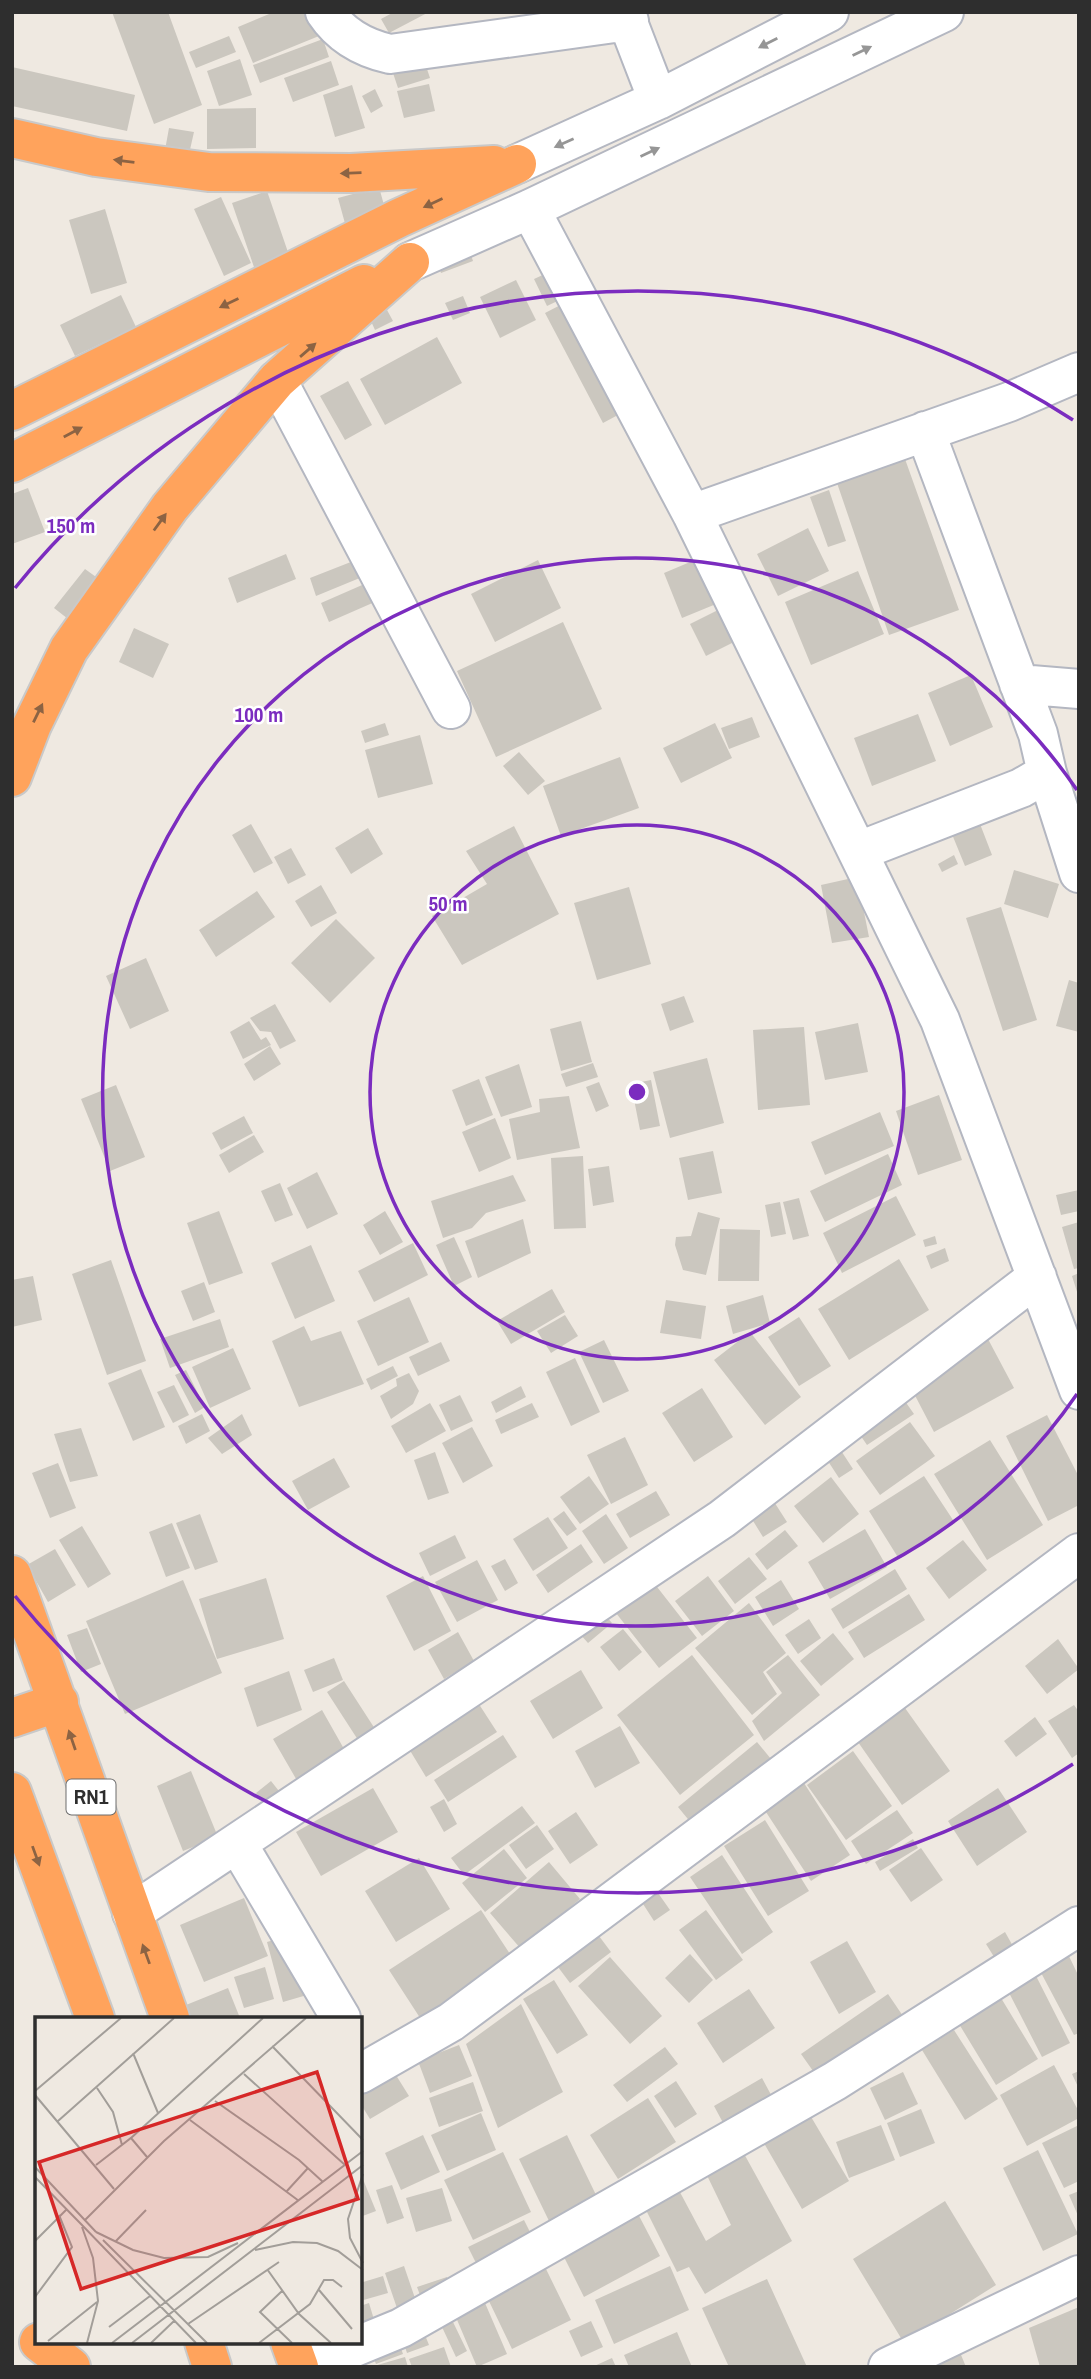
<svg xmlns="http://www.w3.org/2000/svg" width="1091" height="2379" font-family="'Archivo Narrow',sans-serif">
	<rect width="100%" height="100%" fill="#efe9e1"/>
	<!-- building -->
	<path fill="#cbc7bf" d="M112,12H168L202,105L154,124Z
		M274,12H310L319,36L253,63L238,27Z
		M394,12H429L389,33L381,19Z
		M229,36L236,52L196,68L189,52Z
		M323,39L329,57L260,83L253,65Z
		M240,59L252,95L219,106L207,71Z
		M424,60L430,78L398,88L392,70Z
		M331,61L339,85L293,102L284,78Z
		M12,67L135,95L127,131L12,106Z
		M429,84L435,111L404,118L397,91Z
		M352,85L365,128L335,137L323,95Z
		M375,89L383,106L371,113L362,96Z
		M256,108V148L207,149V109Z
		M169,128L194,132L189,154L165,150Z
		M379,187L387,216L346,227L338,198Z
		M267,191L290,258L255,270L232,203Z
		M221,197L251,263L224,276L194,209Z
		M105,209L127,283L91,294L69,220Z
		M469,249L473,261L441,273L437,260Z
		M558,268L570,295L547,306L534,279Z
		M516,280L536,320L500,338L480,297Z
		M121,295L136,327L75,356L60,325Z
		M463,296L470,313L453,320L445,303Z
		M572,299L631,408L603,423L545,313Z
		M387,310L393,321L375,330L370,319Z
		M437,337L462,383L385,425L360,379Z
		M348,381L372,425L345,440L320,396Z
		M905,459L959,610L889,635L837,483Z
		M28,488L45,532L12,544V494Z
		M829,490L846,541L828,547L810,497Z
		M808,528L829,571L778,596L757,554Z
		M286,554L296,579L237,603L228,578Z
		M702,557L721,602L682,618L664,573Z
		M361,558L367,575L316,596L310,578Z
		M538,560L561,608L495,642L471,594Z
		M85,569L103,582L72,622L54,608Z
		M858,571L884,634L811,665L785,602Z
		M369,582L377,601L329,622L321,603Z
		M722,608L738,640L706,656L690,624Z
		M563,622L602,709L496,757L457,671Z
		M134,628L169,644L153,678L119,662Z
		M971,675L993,727L950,746L928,693Z
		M918,714L936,761L872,786L854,738Z
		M752,717L760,737L729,749L721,728Z
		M385,723L389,735L365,743L361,731Z
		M715,723L732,758L681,783L663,748Z
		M420,735L433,784L378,798L365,750Z
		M519,752L545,781L528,795L503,766Z
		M620,757L639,808L561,836L543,786Z
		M975,811L992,855L965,866L947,822Z
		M251,824L273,863L254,873L232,835Z
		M514,826L559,914L462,965L432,916L487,884L466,851Z
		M368,828L383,854L351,874L335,848Z
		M291,848L306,875L288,884L274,857Z
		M954,855L958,864L942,872L938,864Z
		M1014,870L1059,884L1048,918L1004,904Z
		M857,877L869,937L832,943L821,885Z
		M321,885L337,913L311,927L295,901Z
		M629,887L651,964L597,980L574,903Z
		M257,891L275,917L216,957L199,930Z
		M1001,907L1037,1020L1003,1031L966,918Z
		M336,919L375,958L330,1003L291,963Z
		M146,958L169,1011L130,1029L106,976Z
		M1069,980L1079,983V1032L1056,1026Z
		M684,996L694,1022L670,1031L661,1004Z
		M275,1004L296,1041L280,1049L271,1032L260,1031L250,1018Z
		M249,1021L261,1040L266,1037L271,1045L243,1059L230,1032Z
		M581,1021L592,1062L561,1071L550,1029Z
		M858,1023L868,1072L825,1080L815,1032Z
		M804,1027L810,1105L758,1110L753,1030Z
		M270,1046L281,1064L254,1081L244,1064Z
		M707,1058L724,1123L670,1138L653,1072Z
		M593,1063L598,1077L566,1087L561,1074Z
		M519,1064L532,1107L501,1117L485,1077Z
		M479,1079L493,1115L466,1126L452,1090Z
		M651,1080L660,1126L640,1130L631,1084Z
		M599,1082L609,1106L596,1112L586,1087Z
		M116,1085L145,1157L110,1171L81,1099Z
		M939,1095L962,1160L918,1175L896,1111Z
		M569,1096L580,1148L517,1160L509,1119L540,1112L539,1099Z
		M880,1112L894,1146L825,1175L811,1142Z
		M244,1116L253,1133L221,1150L212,1133Z
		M495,1118L511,1158L479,1172L462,1132Z
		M254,1135L264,1152L229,1173L219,1155Z
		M713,1151L722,1193L688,1200L679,1158Z
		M888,1154L902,1185L825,1222L810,1191Z
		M583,1156L586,1228L554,1229L551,1158Z
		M609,1166L614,1202L593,1206L588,1169Z
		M317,1172L338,1214L307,1229L287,1188Z
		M513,1175L526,1201L486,1213L472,1228L443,1238L431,1201Z
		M280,1183L293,1215L275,1222L261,1191Z
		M1079,1190V1211L1061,1215L1056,1195Z
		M896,1196L916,1235L842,1273L823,1233Z
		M799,1198L809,1236L793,1240L783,1202Z
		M780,1202L786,1234L771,1237L765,1205Z
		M219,1211L243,1273L209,1285L187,1223Z
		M385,1211L403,1242L380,1255L363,1225Z
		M698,1212L720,1218L706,1275L683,1270L675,1245L676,1237L691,1236Z
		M523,1219L531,1253L478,1278L465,1241Z
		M1079,1222V1268L1074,1269L1062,1227Z
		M720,1229L760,1230L759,1281H718Z
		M935,1236L937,1244L925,1247L923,1240Z
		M454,1237L472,1277L454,1286L436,1245Z
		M413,1243L428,1275L374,1302L358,1271Z
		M311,1245L335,1301L295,1319L271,1263Z
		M945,1248L949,1261L931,1269L926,1256Z
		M899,1259L929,1310L849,1360L818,1309Z
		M111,1260L146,1361L107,1375L72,1274Z
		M1079,1273V1295H1078L1072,1276Z
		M33,1276L42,1320L12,1327V1280Z
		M204,1282L215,1312L193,1321L181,1291Z
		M552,1289L565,1312L511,1344L497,1321Z
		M763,1295L770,1323L733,1334L726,1306Z
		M409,1297L429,1342L378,1366L357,1321Z
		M666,1300L706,1306L701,1339L660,1333Z
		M565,1315L578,1336L551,1353L537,1331Z
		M799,1317L831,1366L799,1386L768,1337Z
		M220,1319L229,1347L170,1368L160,1339Z
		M304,1326L311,1341L341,1331L364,1384L299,1407L272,1341Z
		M750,1332L801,1397L765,1425L714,1360Z
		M988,1339L1014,1388L934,1432L908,1382Z
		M604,1340L629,1391L603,1403L579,1352Z
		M441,1342L450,1361L418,1376L409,1357Z
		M233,1348L251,1389L210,1408L192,1367Z
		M575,1358L600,1412L571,1426L546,1372Z
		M393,1366L398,1376L371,1390L366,1379Z
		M141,1369L165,1427L133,1441L108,1383Z
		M186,1370L205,1407L195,1413L175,1375Z
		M409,1373L419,1391L413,1404L391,1419L380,1396L397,1386L396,1379Z
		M174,1385L189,1415L173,1423L157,1392Z
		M521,1386L526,1397L496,1413L491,1402Z
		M702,1388L733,1437L694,1462L662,1413Z
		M900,1394L914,1414L867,1445L854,1426Z
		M460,1395L473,1421L451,1431L439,1405Z
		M430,1403L446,1431L406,1453L391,1426Z
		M532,1403L539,1417L501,1434L495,1420Z
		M202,1414L210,1431L186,1444L178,1426Z
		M242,1414L252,1435L222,1454L208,1438Z
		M1047,1415L1079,1477V1505L1048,1521L1006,1436Z
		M910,1422L935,1456L880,1495L856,1461Z
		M472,1427L493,1466L463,1483L442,1443Z
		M81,1428L98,1476L70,1482L54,1434Z
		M625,1437L648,1485L611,1504L587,1455Z
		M990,1440L1043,1525L987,1560L934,1474Z
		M838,1446L853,1469L839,1478L824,1455Z
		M435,1452L449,1493L428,1500L414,1460Z
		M334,1458L350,1487L308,1510L292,1481Z
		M58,1463L76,1508L50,1518L32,1473Z
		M589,1476L609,1504L580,1524L560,1497Z
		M924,1476L955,1523L899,1559L869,1511Z
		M831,1477L859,1514L823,1543L794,1506Z
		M760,1480L787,1522L763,1537L737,1495Z
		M656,1491L670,1515L630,1538L616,1514Z
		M564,1511L577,1529L567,1536L553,1519Z
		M200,1514L218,1562L195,1570L176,1523Z
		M606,1514L628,1548L604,1564L582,1531Z
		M548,1517L568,1548L533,1571L513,1539Z
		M172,1523L190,1568L166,1577L149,1532Z
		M82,1526L111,1574L88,1588L59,1540Z
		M865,1529L887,1567L830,1599L808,1562Z
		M785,1530L798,1546L767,1570L755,1554Z
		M455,1535L466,1558L430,1576L419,1553Z
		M963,1540L987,1570L949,1599L926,1568Z
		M581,1544L593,1562L548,1593L536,1575Z
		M55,1549L76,1585L48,1602L27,1565Z
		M749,1557L767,1579L735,1604L718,1581Z
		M505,1559L518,1583L505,1591L491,1566Z
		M477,1560L498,1600L457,1622L435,1582Z
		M636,1560L697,1638L659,1668L598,1590Z
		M895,1569L907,1589L843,1629L831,1609Z
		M423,1576L451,1631L414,1651L386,1596Z
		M708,1576L734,1611L702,1636L675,1601Z
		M266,1578L284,1639L217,1659L199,1599Z
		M183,1580L222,1673L125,1714L86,1621Z
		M781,1580L799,1609L773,1626L755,1597Z
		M909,1594L925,1620L864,1658L848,1632Z
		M749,1603L786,1653L763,1672L777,1694L752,1715L695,1648Z
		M595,1604L612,1623L588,1643L571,1624Z
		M809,1619L821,1638L798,1654L785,1635Z
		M87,1628L101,1664L81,1672L67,1635Z
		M623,1629L642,1652L619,1671L600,1647Z
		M458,1632L474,1661L444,1679L428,1650Z
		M833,1633L854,1659L821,1686L800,1661Z
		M1058,1639L1079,1669L1047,1694L1025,1666Z
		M692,1655L754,1735L680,1795L617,1715Z
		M788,1655L820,1695L764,1741L752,1721L782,1693L766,1672Z
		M334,1658L343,1680L313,1692L304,1670Z
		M581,1670L603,1708L553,1739L530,1701Z
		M289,1671L302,1710L257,1727L244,1688Z
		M344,1681L377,1732L360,1743L327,1692Z
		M473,1695L497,1732L426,1777L403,1739Z
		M1074,1705L1079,1712V1753L1072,1758L1048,1721Z
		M905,1708L950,1771L902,1805L858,1742Z
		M322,1710L348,1756L299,1784L273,1739Z
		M1035,1717L1047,1734L1016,1757L1004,1741Z
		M620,1726L640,1763L595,1788L575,1751Z
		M503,1735L517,1757L448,1802L434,1780Z
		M757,1742L780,1770L701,1835L678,1807Z
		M853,1751L892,1806L846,1840L807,1785Z
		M191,1771L218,1837L183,1851L157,1786Z
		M271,1781L286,1800L272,1812L256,1793Z
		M804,1783L850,1855L811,1881L764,1809Z
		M373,1788L398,1832L321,1876L296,1832Z
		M998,1788L1027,1832L977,1866L948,1821Z
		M444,1799L457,1824L444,1832L430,1807Z
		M522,1806L535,1823L464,1875L451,1858Z
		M897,1810L913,1833L866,1864L851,1841Z
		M576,1812L598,1845L570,1864L548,1831Z
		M765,1820L809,1891L768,1916L724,1846Z
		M537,1825L554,1849L526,1869L509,1845Z
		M913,1839L918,1848L880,1871L875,1862Z
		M921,1848L943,1880L911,1902L889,1870Z
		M504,1849L527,1878L485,1912L462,1883Z
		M722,1855L773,1932L742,1954L690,1877Z
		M419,1858L450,1909L396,1942L365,1891Z
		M549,1862L580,1899L521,1949L490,1913Z
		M651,1883L670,1910L654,1921L636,1893Z
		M244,1898L268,1956L204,1982L180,1925Z
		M481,1910L516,1963L424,2024L389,1970Z
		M706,1910L743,1960L716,1980L679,1930Z
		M596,1932L611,1952L570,1983L555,1963Z
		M1005,1932L1014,1948L996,1960L986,1944Z
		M291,1935L307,1995L283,2002L267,1942Z
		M847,1941L876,1992L839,2014L810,1962Z
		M1067,1952L1079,1977V2033L1074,2035L1038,1967Z
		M690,1954L713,1980L689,2003L665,1978Z
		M610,1957L662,2016L630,2044L578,1986Z
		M265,1967L274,1999L244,2008L234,1977Z
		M1032,1968L1070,2043L1042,2057L1004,1983Z
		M554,1980L588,2035L557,2054L523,1999Z
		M228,1988L240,2018H191L186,2005Z
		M749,1989L775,2028L723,2063L697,2023Z
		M998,1993L1038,2059L996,2085L956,2019Z
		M888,1994L905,2019L818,2078L801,2054Z
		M521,2004L563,2092L498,2128L466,2044Z
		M954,2030L998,2099L965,2120L922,2050Z
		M459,2045L472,2076L430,2093L418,2061Z
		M665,2047L678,2064L627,2102L613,2085Z
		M1054,2065L1079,2112V2118L1027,2146L1000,2095Z
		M1079,2071V2089L1072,2074Z
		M394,2072L409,2096L370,2119L360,2103V2091Z
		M903,2072L918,2104L885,2120L870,2088Z
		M762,2078L776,2104L728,2132L714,2106Z
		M676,2081L697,2114L675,2128L654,2096Z
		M473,2082L483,2111L439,2127L429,2098Z
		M648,2098L676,2142L618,2179L590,2135Z
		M921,2109L935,2143L900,2157L887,2123Z
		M807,2110L849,2181L802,2209L761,2138Z
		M481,2113L496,2150L447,2171L431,2135Z
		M881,2125L895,2160L849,2178L836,2142Z
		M1079,2125V2181L1064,2188L1042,2143Z
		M423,2135L440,2172L401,2190L385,2153Z
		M567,2135L597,2197L549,2221L519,2159Z
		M737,2141L792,2241L705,2294L689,2267L677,2272L641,2200L674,2181L706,2241L731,2225L701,2163Z
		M1038,2150L1078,2234L1043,2251L1003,2168Z
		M503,2152L531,2212L473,2240L444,2180Z
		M360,2172L376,2211L360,2217Z
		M392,2185L404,2218L387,2224L376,2190Z
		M442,2188L452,2221L416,2232L406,2198Z
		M1079,2191V2218L1069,2195Z
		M945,2201L996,2285L904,2343L853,2259Z
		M637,2212L660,2256L584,2297L562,2253Z
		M524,2220L536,2244L480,2271L468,2247Z
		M404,2266L418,2307L399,2314L385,2273Z
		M670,2266L689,2310L614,2344L595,2300Z
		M546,2269L571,2320L512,2349L487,2297Z
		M383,2276L388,2293L360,2301V2283Z
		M447,2277L452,2293L423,2303L417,2287Z
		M767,2279L807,2367H729L702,2308Z
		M369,2303L378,2333L360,2339V2306Z
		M485,2303L507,2354L477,2367L455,2315Z
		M1079,2307V2367H1040L1029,2328Z
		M591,2321L603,2347L581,2357L569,2331Z
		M453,2322L467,2351L456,2357L442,2327Z
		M423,2330L429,2345L407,2353L402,2338Z
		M677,2332L692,2367H629L624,2355Z
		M398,2340L403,2354L376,2364L370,2349Z
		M444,2347L451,2367H412L409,2359Z
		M959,2350L966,2367H920Z
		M405,2357L408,2367H374V2366Z
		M612,2358L616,2367H592Z"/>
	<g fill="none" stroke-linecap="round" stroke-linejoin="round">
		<!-- minor casing -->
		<g stroke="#b4b7c1" stroke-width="42">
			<path id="minor" d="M325,12C341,36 363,48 390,54L629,21
				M624,12L658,100
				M517,164L658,100L829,12
				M530,209L692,514L940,1020L1079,1390
				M410,262L530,209L944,12
				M277,380L451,709
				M692,514L1009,402L1079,372
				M1019,684L1079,689
				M1047,773L1079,873
				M859,851L1021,788L1047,773L1038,734L925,431
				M237,1843L341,2018
				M132,1913L722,1519L1037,1277
				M360,2074L451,2022L1079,1553
				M306,2367L401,2328L835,2081L1079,1926
				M888,2367L1079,2275"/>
		</g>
		<!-- highway casing -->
		<g stroke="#c9c9c9" stroke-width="42">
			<path id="highway" d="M12,138L96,157L209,172L351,173L494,165
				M12,411L399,218L517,164
				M12,463L364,284
				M12,777L32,725L69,649L170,507L277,380L410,262
				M12,1575L170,2018
				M12,1718L59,1702
				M12,1792L95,2018
				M39,2342L71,2367
				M204,2342L212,2367
				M290,2342L299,2367"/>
		</g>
		<!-- minor -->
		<use href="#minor" stroke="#fff" stroke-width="38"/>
		<!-- highway -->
		<use href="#highway" stroke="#ffa35c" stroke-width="38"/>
	</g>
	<!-- one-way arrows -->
	<defs><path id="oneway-solid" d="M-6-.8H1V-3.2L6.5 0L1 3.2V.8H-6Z" transform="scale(1.75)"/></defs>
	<g fill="#969696">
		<use href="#oneway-solid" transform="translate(768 43) rotate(153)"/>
		<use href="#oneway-solid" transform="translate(862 51) rotate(-26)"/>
		<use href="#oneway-solid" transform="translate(564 143) rotate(156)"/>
		<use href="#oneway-solid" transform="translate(650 152) rotate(-25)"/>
	</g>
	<g fill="#8c6343">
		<use href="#oneway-solid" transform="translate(124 161) rotate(-173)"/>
		<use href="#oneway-solid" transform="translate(351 173) rotate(178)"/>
		<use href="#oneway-solid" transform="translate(433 203) rotate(155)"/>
		<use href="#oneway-solid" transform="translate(229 303) rotate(154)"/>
		<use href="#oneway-solid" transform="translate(308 350) rotate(-41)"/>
		<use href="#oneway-solid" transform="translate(73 432) rotate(-28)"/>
		<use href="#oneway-solid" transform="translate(160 522) rotate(-54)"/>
		<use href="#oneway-solid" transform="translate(38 713) rotate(-64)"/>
		<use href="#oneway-solid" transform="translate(72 1740) rotate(-109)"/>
		<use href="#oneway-solid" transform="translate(36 1856) rotate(70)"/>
		<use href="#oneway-solid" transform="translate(146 1954) rotate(-110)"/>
	</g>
	<!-- distance rings -->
	<g fill="none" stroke="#7b2cbf" stroke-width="3.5">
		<circle cx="637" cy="1092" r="267"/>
		<path d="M1077 1394A534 534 0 1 1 1077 790"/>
		<path d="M1073 1764A801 801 0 0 1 15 1596M15 588A801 801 0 0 1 1073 420"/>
	</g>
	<g text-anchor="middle" stroke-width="5" stroke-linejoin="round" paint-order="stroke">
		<!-- shield labels -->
		<rect fill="#fff" stroke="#6d6d6d" stroke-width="2" x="66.5" y="1779.5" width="49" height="35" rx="5"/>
		<g font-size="21" font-weight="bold" fill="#2e2e2e">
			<text x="91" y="1804">RN1</text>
		</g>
	</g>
	<!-- overview -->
	<g transform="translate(35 2017)">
		<rect width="327" height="327" fill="#efe9e1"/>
		<path fill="none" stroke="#a29e99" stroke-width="2" d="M237,29L328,123M98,36L123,96M209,57L310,148M62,71L78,95L87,128M0,74L86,1M0,78L79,172M180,84L264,143L288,165M155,103L264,184M23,104L139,1M96,121L228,1M61,148L96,121L112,140M0,150L61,215M328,157L313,202L315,221L328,246M0,160L45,206M251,175L273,151M50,203L129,124L271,1M45,206L161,326M47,210L58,241L63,284L52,326M61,215L98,233L129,241L173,240L203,226M68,223L172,326M0,224L32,192M80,225L111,193M220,233L258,225L282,226L303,234L328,253M232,252L264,297L296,326M284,273L317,312M247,274L225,295L257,326M0,280L37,230L24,198M153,307L244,245M74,310L115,279M13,324L62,285M77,326L328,134M97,326L328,148M116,326L139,304M224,326L275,287L289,263H298L307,270"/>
		<path fill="#d62828" fill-opacity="0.15" stroke="#d62828" stroke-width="3.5" d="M282,55L323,182L46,272L4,145Z"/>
		<rect width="327" height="327" fill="none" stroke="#2e2e2e" stroke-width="3.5"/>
	</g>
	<circle cx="637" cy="1092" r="10" fill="#7b2cbf" stroke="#fff" stroke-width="3.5"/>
	<g font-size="21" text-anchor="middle" font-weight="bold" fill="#7b2cbf" stroke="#fff" stroke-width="5" stroke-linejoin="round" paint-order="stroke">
		<text x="71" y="533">150 m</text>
		<text x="259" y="722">100 m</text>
		<text x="448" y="911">50 m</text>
	</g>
	<!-- border -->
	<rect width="1091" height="2379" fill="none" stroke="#2e2e2e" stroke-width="28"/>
</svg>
